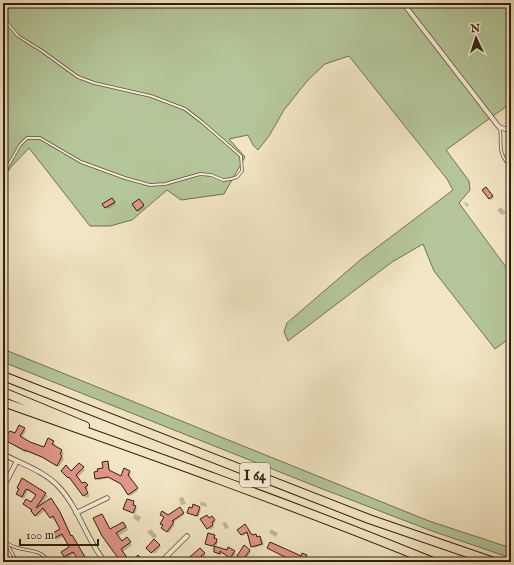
<svg xmlns="http://www.w3.org/2000/svg" width="514" height="565" font-family="'IM FELL English',serif">
	<rect width="100%" height="100%" fill="#f2e5c3"/>
	<filter id="stains"><feTurbulence type="fractalNoise" baseFrequency=".005" numOctaves="4"/><feColorMatrix values="0 0 0 0 .2 0 0 0 0 .09 0 0 0 0 .02 0 0 0 .5 -.17"/></filter>
	<radialGradient id="worn" r=".72"><stop offset=".6" stop-color="#630" stop-opacity="0"/><stop offset="1" stop-color="#630" stop-opacity=".3"/></radialGradient>
	<!-- green -->
	<path fill="#b4c699" stroke="#727254" d="M3,3H511V103L446,150L469,181L470,190L459,203L511,274V337L495,349L434,271L423,244L392,262L288,341L284,332L287,323L359,261L453,190L447,179L349,56L325,64L308,80L284,110L269,136L258,150L253,145L248,135L229,139L245,157L224,194L181,200L167,190L132,220L110,226H90L29,148L11,167L3,179Z
		M3,349L429,521L511,548V558L432,531L320,488L3,362Z"/>
	<!-- shadow -->
	<path fill="#0003" d="M488,190L494,198L491,200L490,198Z
		M139,200L145,207L139,212L137,210Z
		M114,201L116,204L108,209L104,204Z
		M466,202L469,205L467,207L464,203Z
		M501,207L506,213L502,215L497,210Z
		M24,429L26,431L22,438L39,447L44,448L53,442L55,444L54,446L64,453L62,457L64,459L59,467L45,459L28,452L27,453L3,439V432L9,434L15,435Z
		M107,462L109,464L110,472L121,477L125,470L130,472L131,474L129,478L138,491L130,496L123,485L110,478L98,480L96,479Z
		M79,464L85,470L78,477L83,484L87,485L89,488L86,490L90,496L86,498L72,479L71,480L62,471L71,472Z
		M23,480L48,496L41,506L53,502L62,515L71,536L88,562H81L75,554L67,558L65,556L70,547L64,536L56,540L54,538L61,529L55,518L53,520L46,510L37,517L32,511H33L31,504L37,496L28,491L24,499L17,494Z
		M183,497L186,504L181,505L179,498Z
		M201,501L207,504L206,507L200,505Z
		M133,502L135,504L134,506L137,509L135,514L141,517L139,522L133,518L135,514L124,509Z
		M200,508L201,510L198,517L188,513Z
		M181,510L184,515L173,523L175,525L169,533L164,530V526L161,523L165,518L161,515L168,516Z
		M101,515L111,530L123,523L126,525L128,530L118,536L122,542L129,541L132,545L123,552L131,562L138,556L143,562H123Z
		M202,519H213L216,522L213,524L214,527L210,530Z
		M226,522L229,528L225,529L222,523Z
		M245,526L252,536L256,535L258,538L260,537L262,539L264,545L254,548L252,546L248,533L243,536L239,530Z
		M151,529L157,536L154,539L147,532Z
		M271,529L278,533L276,537L269,533Z
		M214,536L218,542L217,545L214,547L208,545L206,544Z
		M154,541L161,547L154,554L148,548Z
		M215,548L234,552L236,554L232,559L222,552L221,555L217,554L215,552Z
		M269,548L302,557L307,556L308,558L307,560L310,562H297Z
		M200,549L206,556L202,559L205,562H182L184,560L185,562Z
		M249,550L251,552L245,561L238,556Z"/>
	<!-- building -->
	<path fill="#e09789" stroke="#301f0f" d="M486,187L493,196L489,199L482,190Z
		M112,198L115,202L105,208L102,204Z
		M139,199L144,205L137,211L132,204Z
		M19,425L25,428L20,436L30,442L44,447L48,438L54,441L52,444L62,450L60,454L62,456L57,466L42,457L25,450V451L3,439L5,432L8,433L10,431L15,433Z
		M108,461L109,470L121,476L124,468L130,471L128,475L138,488L128,495L121,484L108,477L95,479L94,472L98,471L97,469L103,468L102,462Z
		M79,463L84,467L76,475L82,483L85,482L88,485L85,487L88,493L83,496L69,477L68,478L61,471L66,465L71,471Z
		M22,478L46,493L36,508L51,498L60,512L71,536L72,535L88,562H80L73,552L64,557L61,552L69,547L62,534L53,539L51,534L60,529L53,516L50,518L43,508L35,516L31,511L32,510L23,504L26,499L31,502L36,495L29,490L26,489L22,497L16,494L19,489L17,488Z
		M127,499L134,501L133,505L136,506L133,513L123,509Z
		M193,504L200,507L197,516L187,513L189,507L192,508Z
		M180,507L184,513L172,521L174,522L167,532L161,528L163,525L160,524L164,517L160,515L162,511L168,515Z
		M102,514L110,529L123,522L126,527L116,533L122,541L127,537L131,542L121,549L130,562L138,555L142,559L139,562H121L102,536L93,518Z
		M207,515L209,518L212,516L215,520L212,522L213,525L207,529L200,519Z
		M245,524L252,535L256,534L257,537L260,536L262,544L251,547L247,532L241,535L237,530Z
		M208,533L215,535L214,538L217,539L216,543L212,546L205,544Z
		M154,539L160,545L151,553L146,548Z
		M270,542L299,555L301,556L302,553L307,555L306,558L315,562H299L292,559L291,560L267,548Z
		M244,545L250,550L243,560L237,556Z
		M214,546L227,550L228,547L235,551L230,558L220,551V554L214,552Z
		M200,548L205,553L201,556L203,559L200,562L197,559L194,562H184Z"/>
	<g fill="none" stroke-linecap="round" stroke-linejoin="round">
		<!-- service casing -->
		<g stroke="#60503c" stroke-width="3.5">
			<path id="service" d="M3,18L18,36L42,51L78,77L94,83L151,96L185,109L202,122L241,156L242,171L237,177L231,179L223,180L211,175L200,174L165,184L150,185L125,178L81,162L40,138H27L20,145L3,175
				M500,128C502,146 497,153 511,167
				M3,541C7,543 11,546 15,547C28,552 40,548 49,562
				M7,544L17,562"/>
		</g>
		<!-- minor casing -->
		<g stroke="#60503c" stroke-width="5.5">
			<path id="minor" d="M403,3L499,127L511,131
				M3,454C21,464 44,471 58,486C79,508 86,539 105,562
				M3,488L17,461
				M76,513L107,498
				M161,562L187,536
				M259,562H264"/>
		</g>
		<!-- motorway casing -->
		<g stroke="#301f0f" stroke-width="10">
			<path id="motorway" d="M3,376L369,519L494,562
				M3,392L85,426
				M3,402C147,453 291,504 433,562"/>
		</g>
		<!-- service -->
		<use href="#service" stroke="#f7eed8" stroke-width="2"/>
		<!-- minor -->
		<use href="#minor" stroke="#f7eed8" stroke-width="4"/>
		<!-- motorway -->
		<use href="#motorway" stroke="#f2e5c3" stroke-width="8"/>
	</g>
	<g text-anchor="middle" stroke-width="3.5" stroke-linejoin="round" paint-order="stroke">
		<!-- shield labels -->
		<rect fill="#f7eed8" stroke="#6c5d4b" stroke-width="1" x="240" y="463" width="30" height="24" rx="3"/>
		<g font-size="14" font-weight="bold" fill="#301f0f">
			<text x="255" y="480">I 64</text>
		</g>
	</g>
	<!-- margin -->
	<rect width="514" height="565" fill="none" stroke="#f2e5c3" stroke-width="16"/>
	<rect x="4" y="4" width="506" height="557" fill="none" stroke="#301f0f" stroke-width="2"/>
	<rect x="8" y="8" width="498" height="549" fill="none" stroke="#301f0f"/>
	<!-- north arrow -->
	<g transform="translate(476 38) rotate(356)" stroke="#f7eed8" stroke-width="3" paint-order="stroke">
	<path d="M0-3L7 15L0 10L-7 15Z" fill="#301f0f"/>
	<text y="-6" font-size="11" font-weight="bold" text-anchor="middle" fill="#301f0f">N</text>
	</g>
	<!-- scale -->
	<path d="M20 539v6h78v-6" fill="none" stroke="#301f0f" stroke-width="2"/>
	<text x="26" y="539" font-size="12" fill="#301f0f" stroke="#f7eed8" stroke-width="3" paint-order="stroke">100 m</text>
	<rect width="100%" height="100%" filter="url(#stains)"/>
	<rect width="100%" height="100%" fill="url(#worn)"/>
</svg>
